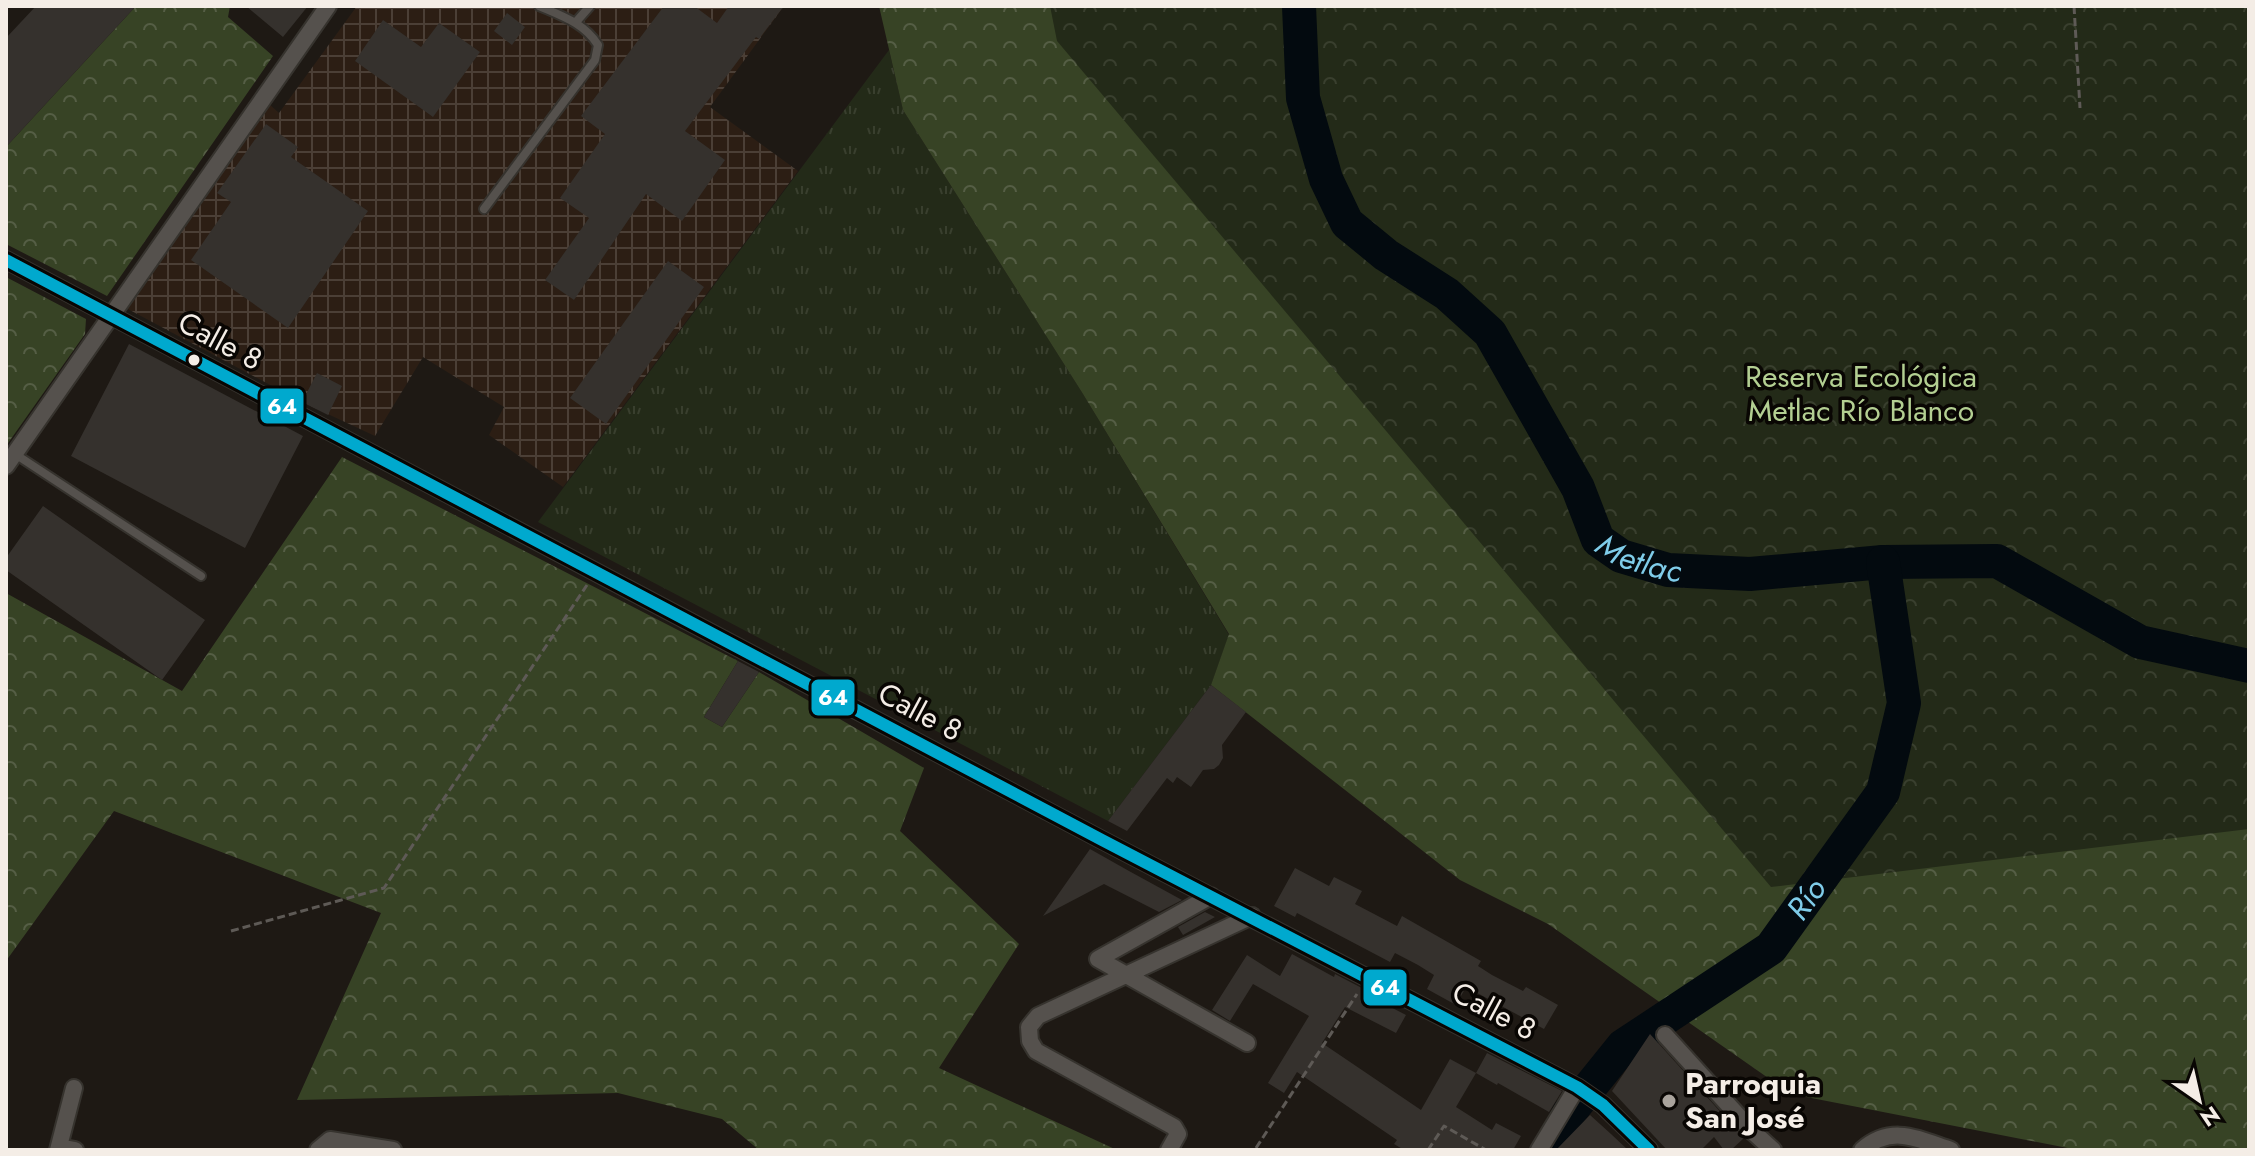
<svg xmlns="http://www.w3.org/2000/svg" width="2255" height="1156" font-family="Jost,sans-serif">
	<defs>
		<pattern id="industrial-grid" width="8" height="8" patternUnits="userSpaceOnUse" patternTransform="scale(2)"><rect width="8" height="8" fill="#2c1e14"/><path d="M0 4h8M4 0v8" fill="none" stroke="#4b3f36"/></pattern>
		<pattern id="grass-tufts" width="24" height="20" patternUnits="userSpaceOnUse" patternTransform="scale(2)"><rect width="24" height="20" fill="#232a18"/><path d="M3 7l-1-3M5 7V3M7 7l1-3M15 17l-1-3M17 17v-4M19 17l1-3" fill="none" stroke="#393f2e"/></pattern>
		<pattern id="forest-crowns" width="20" height="18" patternUnits="userSpaceOnUse" patternTransform="scale(2)"><rect width="20" height="18" fill="#374325"/><path d="M2 6a3 3 0 1 1 6 0M12 15a3 3 0 1 1 6 0" fill="none" stroke="#555e45"/></pattern>
		<pattern id="park-crowns" width="20" height="18" patternUnits="userSpaceOnUse" patternTransform="scale(2)"><rect width="20" height="18" fill="#232a18"/><path d="M2 6a3 3 0 1 1 6 0M12 15a3 3 0 1 1 6 0" fill="none" stroke="#393f2e"/></pattern>
	</defs>
	<rect width="100%" height="100%" fill="#1e1914"/>
	<!-- industrial -->
	<path fill="url(#industrial-grid)" d="M357,6H784L710,107L798,171L563,487L489,435L504,407L423,357L375,436L302,402L126,308L269,104L279,113Z"/>
	<!-- grass -->
	<path fill="url(#grass-tufts)" d="M889,50L903,110L1083,394L1229,635L1211,685L1108,821L538,522Z"/>
	<!-- forest -->
	<path fill="url(#forest-crowns)" d="M136,6H230L228,17L273,56L107,296L6,244V147Z
		M879,6H2209L2249,48V1150H2078L1791,1094L1548,924L1460,880L1211,685L1229,634L1083,394L903,110Z
		M6,277L86,319L85,334L6,446Z
		M342,457L738,661L704,717L722,727L759,672L924,768L900,831L1019,944L939,1068L1117,1150H759L722,1119L618,1093L297,1100L381,913L114,811L6,961V593L182,691Z"/>
	<!-- park -->
	<path fill="url(#park-crowns)" d="M1050,6H2249V829L1771,887L1057,41Z"/>
	<g fill="none" stroke-linecap="round" stroke-linejoin="round">
		<!-- river -->
		<g stroke="#030a0f" stroke-width="34">
			<path id="s1" d="M1299,6L1303,98L1326,179L1347,223L1386,255L1447,294L1490,333L1578,488L1598,540L1621,556L1668,570L1750,574L1883,562L1997,561L2140,642L2249,666"/>
			<path id="s2" d="M1549,1150L1569,1113L1623,1046L1771,948L1883,792L1904,703L1883,562"/>
		</g>
	</g>
	<!-- building -->
	<path fill="#35312d" d="M36,6H136L6,147V38Z
		M246,6H308L283,37Z
		M664,6H694L717,23L729,6H784L759,39L756,37L685,131L725,160L682,221L646,194L574,300L545,280L589,218L560,198L605,134L581,116Z
		M507,13L525,27L512,45L494,31Z
		M383,20L421,47L439,23L480,52L433,117L355,61Z
		M266,124L298,147L291,157L368,211L288,328L191,260L231,202L217,193Z
		M668,261L704,287L606,424L570,398Z
		M129,344L303,436L245,548L71,456Z
		M317,373L342,386L328,415L302,402Z
		M43,506L205,620L162,680L6,570V558Z
		M738,661L759,672L722,727L704,717Z
		M1211,685L1246,712L1222,745L1223,758L1219,765L1214,769L1203,770L1191,787L1177,777L1173,783L1167,778L1127,831L1108,821Z
		M1090,849L1129,871L1182,900L1159,912L1104,884L1043,916Z
		M1295,868L1329,886L1334,877L1362,891L1355,904L1397,926L1402,916L1481,961L1478,966L1492,975L1523,991L1526,987L1558,1005L1544,1029L1466,987L1456,1005L1427,989L1434,975L1418,965L1395,953L1390,962L1297,913L1295,917L1274,906Z
		M1205,912L1215,917L1183,935L1178,927Z
		M1292,954L1334,977L1335,974L1381,998L1379,1001L1406,1015L1396,1033L1345,1007L1322,1043L1421,1110L1450,1059L1476,1073L1456,1107L1492,1130L1496,1123L1521,1136L1513,1150H1404L1394,1144L1397,1140L1297,1072L1284,1093L1268,1083L1309,1016L1253,984L1230,1021L1212,1010L1247,955L1280,976Z
		M1650,1034L1744,1138L1731,1150H1724L1714,1137L1701,1150H1667L1612,1091Z
		M1487,1053L1562,1091L1549,1112L1498,1083L1497,1085L1476,1073Z
		M1590,1115L1611,1134L1628,1150H1556Z"/>
	<g fill="none" stroke-linecap="round" stroke-linejoin="round">
		<!-- service casing -->
		<g stroke="#36332e" stroke-width="12">
			<path id="service" d="M576,22L590,6
				M484,209L595,60L598,45C584,23 562,16 539,6
				M15,454L201,576"/>
		</g>
		<!-- minor casing -->
		<g stroke="#36332e" stroke-width="20">
			<path id="minor" d="M6,260L1102,840L1577,1087L1603,1105L1649,1150
				M6,466L328,6
				M1211,896L1098,959L1247,1043
				M1665,1035L1752,1131L1773,1150
				M59,1147L75,1150
				M58,1150L74,1088
				M318,1150L330,1140L393,1150
				M1169,1150L1178,1134L1174,1127L1036,1051L1030,1041L1029,1027L1038,1016L1252,916
				M1539,1150L1577,1087
				M1862,1150C1892,1124 1918,1139 1951,1150"/>
		</g>
		<!-- path -->
		<path stroke="#5e5a56" stroke-width="3" stroke-dasharray="8 4" stroke-linecap="butt" d="M2074,6L2080,108
			M231,931L384,888L587,585
			M1256,1148L1357,994
			M1428,1150L1444,1126L1486,1150"/>
		<!-- service -->
		<use href="#service" stroke="#55514d" stroke-width="8"/>
		<!-- minor -->
		<use href="#minor" stroke="#55514d" stroke-width="16"/>
		<!-- bus-1 casing -->
		<g stroke="#090603" stroke-width="18">
			<path id="bus-1" d="M6,260L1102,840L1577,1087L1603,1105L1649,1150"/>
		</g>
		<!-- bus-1 -->
		<use href="#bus-1" stroke="#00a9ce" stroke-width="12"/>
	</g>
	<!-- markers -->
	<circle fill="#f4ede6" stroke="#090603" stroke-width="3" cx="194" cy="360" r="7"/>
	<circle fill="#a9a39c" stroke="#090603" stroke-width="3" cx="1669" cy="1101" r="8"/>
	<g text-anchor="middle" stroke-width="7" stroke-linejoin="round" paint-order="stroke">
		<!-- street labels -->
		<g font-size="30" fill="#f4ede6" stroke="#090603">
			<text transform="translate(220 341) rotate(28)" y="10">Calle 8</text>
			<text transform="translate(920 712) rotate(28)" y="10">Calle 8</text>
			<text transform="translate(1494 1011) rotate(28)" y="10">Calle 8</text>
		</g>
		<!-- park labels -->
		<g font-size="30" fill="#b3cf92" stroke="#090603">
			<text x="1861" y="387">Reserva Ecológica<tspan x="1861" dy="34">Metlac Río Blanco</tspan></text>
		</g>
		<!-- poi labels -->
		<g font-size="30" font-weight="bold" fill="#f4ede6" stroke="#090603" text-anchor="start">
			<text x="1685" y="1094">Parroquia<tspan x="1685" dy="34">San José</tspan></text>
		</g>
		<!-- water labels -->
		<g font-size="32" font-style="italic" fill="#7fcce9" stroke="#090603">
			<text dy="11" stroke="none"><textPath href="#s1" startOffset="686">Metlac</textPath></text>
			<text dy="11" stroke="none"><textPath href="#s2" startOffset="366">Río</textPath></text>
		</g>
	</g>
	<g stroke="#090603" stroke-width="3">
		<rect x="259" y="387" width="46" height="38" rx="8" fill="#00a9ce"/>
		<rect x="810" y="678" width="46" height="39" rx="8" fill="#00a9ce"/>
		<rect x="1362" y="968" width="46" height="39" rx="8" fill="#00a9ce"/>
	</g>
	<g font-size="22" text-anchor="middle" font-weight="bold" fill="#fff">
		<text x="282" y="414">64</text>
		<text x="833" y="705">64</text>
		<text x="1385" y="995">64</text>
	</g>
	<!-- border -->
	<rect width="2255" height="1156" fill="none" stroke="#f4ede6" stroke-width="16"/>
	<!-- north arrow -->
	<g transform="translate(2199 1100) rotate(146)" stroke="#090603" stroke-width="6" paint-order="stroke">
	<path d="M0-6L14 30L0 20L-14 30Z" fill="#f4ede6"/>
	<text y="-12" font-size="22" font-weight="bold" text-anchor="middle" fill="#f4ede6">N</text>
	</g>
</svg>
